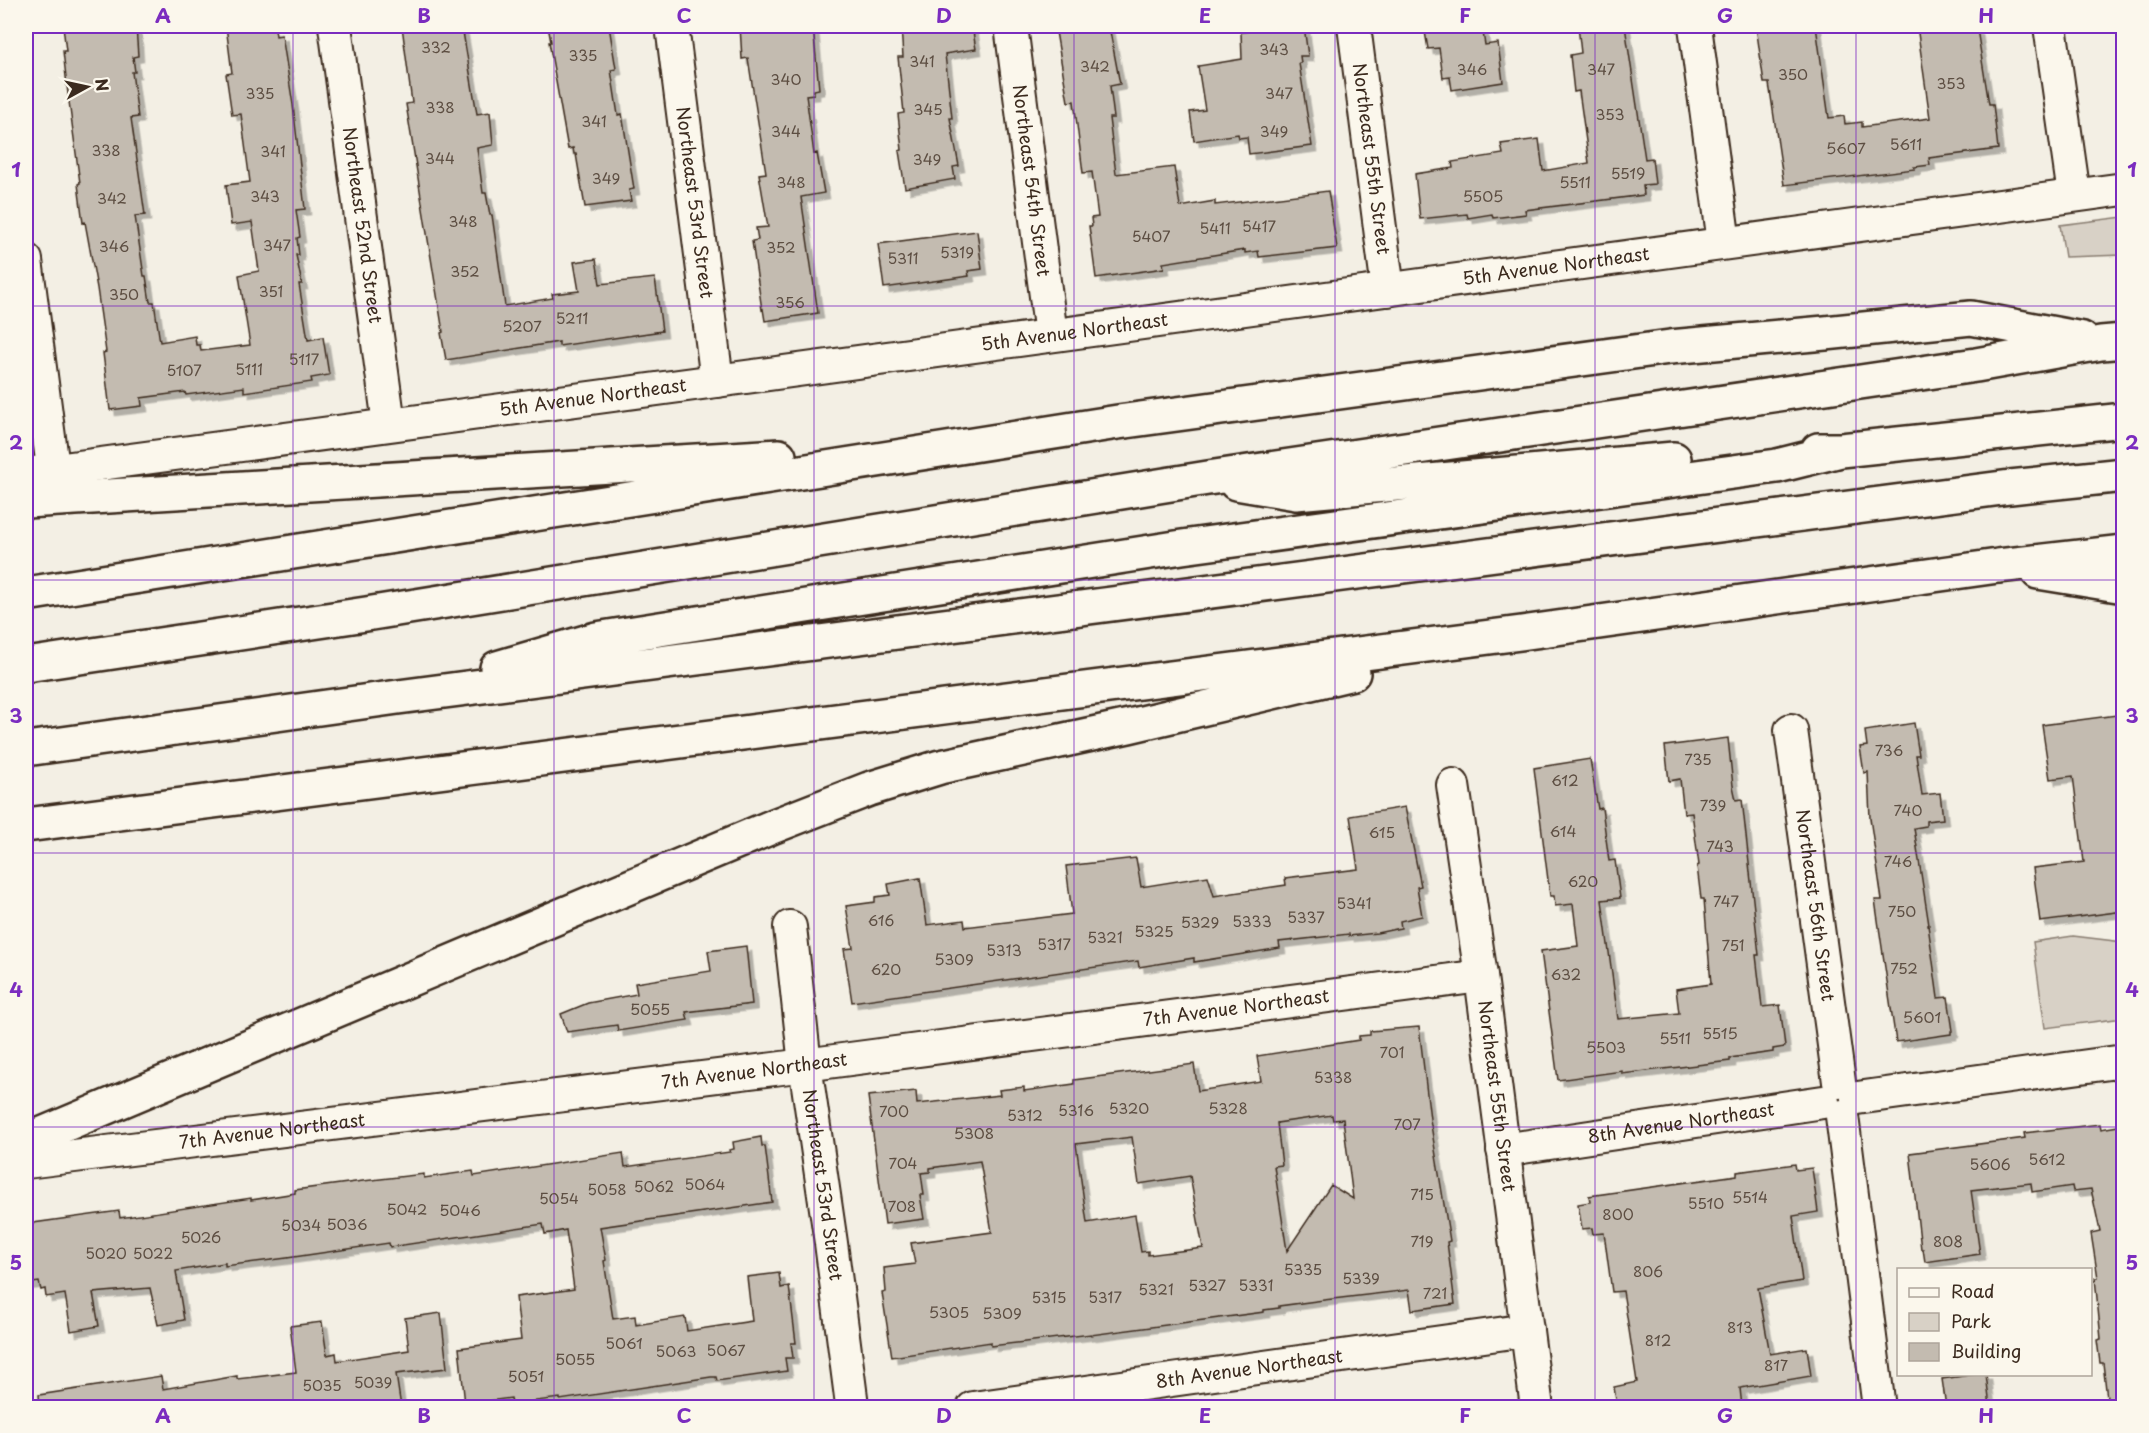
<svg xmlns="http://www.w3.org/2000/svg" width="2149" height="1433" font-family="'Playpen Sans',sans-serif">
	<defs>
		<filter id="shadow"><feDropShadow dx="5.5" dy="5.5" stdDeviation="0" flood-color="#0004"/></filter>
	</defs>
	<rect width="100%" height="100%" fill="#f3efe4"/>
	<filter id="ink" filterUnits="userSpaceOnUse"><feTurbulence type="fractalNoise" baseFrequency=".0167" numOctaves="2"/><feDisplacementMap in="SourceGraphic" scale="12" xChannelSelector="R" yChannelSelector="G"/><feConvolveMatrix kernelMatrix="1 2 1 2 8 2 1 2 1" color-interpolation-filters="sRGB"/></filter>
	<g filter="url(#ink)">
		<!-- green -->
		<path fill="#d8d1c6" stroke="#8a7e72" stroke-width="1.5" d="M2123,217V255L2065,257L2060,225Z
			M2073,936L2123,942V1018L2045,1028L2033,942Z"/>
		<!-- building -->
		<path fill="#c3bbb0" stroke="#3b2a1e" stroke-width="1.5" fill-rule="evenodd" filter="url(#shadow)" d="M63,26H136L138,56L133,57L135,72H132L138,117L131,118L145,215L135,216L144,276H146L150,302H154L160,342L195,336L196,345H200L201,351L250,345L239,275L259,271L252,222L231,225L226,185L250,182L241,114L232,115L226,74L232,73L226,26H267L268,30L275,29L276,36L282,35L293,105L305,209L296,210L300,237L297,238L299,255H296L302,284H299L308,340L323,337L329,375L311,378L312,382L244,392V387L186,395L185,392L141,398L142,406L110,410L103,353L106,352L97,288L85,222L83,223L78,184L80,183L68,94L63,51H66Z
			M402,26H462L477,114L490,112L493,145L477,148L483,193H486L490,215H492L505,306L553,298L552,294L579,291L574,262L596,259L600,284L655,278L662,331L559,346V342L446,360L441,333L443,332L406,104L412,103Z
			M548,26H609L616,69L611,70L618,115L622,114L634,189L629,190L631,201L585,207L576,154H574L573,148L568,149L549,42H551Z
			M740,26H813L819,89L814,90V94L806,95L814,154L817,153L824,193L801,197L818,313L765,321L763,309L762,310L752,241L758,240L756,228L768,227L759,174L766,173L748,58L742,59Z
			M901,26H972L976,49L945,54L952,118H950L959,166L953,167L955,179L905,188L899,151L902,150L898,114L904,113L898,57H903Z
			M1055,26H1109L1120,84L1110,86L1114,118H1109L1116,174L1174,167L1180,207L1215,201V205L1328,191L1337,248L1259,257L1258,251L1245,253V250L1163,263L1164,268L1096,278L1089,226H1092L1091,218L1098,217L1092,172L1083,173L1074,101L1068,102Z
			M1250,26H1304L1308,56H1300L1301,63H1299L1312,146L1249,154L1247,137L1239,138L1238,134L1194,141L1190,112L1205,110L1198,66L1242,59L1241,32L1251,31Z
			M1424,26H1482L1485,45L1498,43L1503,82L1452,90L1450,77L1443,78L1439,48L1428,49Z
			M1578,26H1625L1645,159L1652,158L1655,184L1643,185L1644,195L1525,210L1526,214L1493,218L1492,214L1468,218L1467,214L1420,219L1415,174L1453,168L1452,162L1503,154L1501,144L1539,139L1543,171L1589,163L1579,91L1574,92L1570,55L1581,53Z
			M1756,26H1816L1829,118L1844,116L1845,124L1862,122V127L1930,118L1917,26H1970L1971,30L1977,29L1989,104H1993L1998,149L1929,158L1930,165L1914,167L1915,169L1784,185L1769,83H1764Z
			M977,231L982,269L968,271L969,276L884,288L878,244Z
			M2124,714V911L2040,922L2033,868L2084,862L2073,776L2050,779L2042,725Z
			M1914,723L1919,755H1916L1922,795L1940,793L1943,819L1926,821V826L1914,828L1929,925H1928L1938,998L1948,997L1953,1031H1951V1034L1896,1042L1875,900H1882L1870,818L1868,772L1864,773L1860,747L1867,746L1865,731Z
			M1728,738L1733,786L1736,800L1742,799L1759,955H1756L1762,1007L1780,1005L1785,1047L1773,1049V1052L1730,1058V1061L1622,1074V1071L1558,1080L1541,951L1578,946L1573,904L1555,906L1554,896H1550L1534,768L1590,759L1598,809L1602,808L1609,861L1615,860L1620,898L1602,900L1618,1019L1679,1013L1676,989L1711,984L1704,899H1701L1697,866L1699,865L1692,813L1684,814L1680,779L1669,781L1665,746Z
			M1405,807L1421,886L1417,887L1422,916L1400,921L1401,928L1377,933L1349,936V934L1279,942L1280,948L1194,962V958L1139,967L1138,961L852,1002L844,949L853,948L846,906L875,902V897L890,895L888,884L920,878L927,925L964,920L965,927L1072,914L1066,866L1136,858L1141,887L1208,876L1214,896L1286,885L1285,878L1358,869L1350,816Z
			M746,946L752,1004L686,1012L688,1020L618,1031L617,1025L567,1032L561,1014L588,1003L637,994L635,983L711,971L708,951Z
			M1419,1027L1430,1119L1450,1241L1447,1242L1455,1304L1412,1310L1409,1290L1324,1300L1279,1306V1308L1264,1310V1312L1091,1335V1334L991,1346V1342L892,1357L882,1293L886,1292L884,1268L915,1264L911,1243L992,1232L980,1161L930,1168V1172L921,1173L924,1195H920L924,1219L885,1224L868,1096L916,1091L917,1104L1000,1095L999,1090L1024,1087V1091L1074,1084V1080L1194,1064L1198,1091L1261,1081L1257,1056L1359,1040V1036L1370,1035V1031ZM1332,1115L1333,1120L1343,1119L1353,1199L1331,1185L1287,1251L1274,1166L1282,1165L1277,1123ZM1132,1137L1139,1184L1190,1176L1203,1248L1148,1255V1251L1141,1252L1135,1215L1087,1223L1076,1144Z
			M2100,1124L2101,1129L2124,1125V1407H2108L2103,1363H2100L2097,1340L2101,1339L2095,1278H2098L2091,1233L2100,1231L2091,1189L2073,1191L2072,1186L2032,1192L2031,1183L1971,1190L1980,1254L1925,1262L1923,1249H1921L1910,1153L2025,1138L2024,1133Z
			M761,1137L762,1146H765L772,1202L600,1227L606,1260L604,1261L613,1319L635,1316L636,1325L685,1317L687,1331L752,1321L747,1277L779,1273L781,1288L789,1286L796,1343H791L793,1358H785L787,1371L717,1381L716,1377H711L560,1400V1398L512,1404L511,1398L465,1404L459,1348L521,1340L516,1297L574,1289L566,1230L545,1234L543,1224L390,1247L389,1243L287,1258L225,1266V1263L176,1271L184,1320L158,1325L150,1288L93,1293L99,1326L71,1331L65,1294L46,1297L45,1289L41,1290L39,1282L26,1284V1224L119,1211L120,1218L251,1198V1200L295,1193V1190L363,1181L424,1174V1178L473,1171L474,1176L623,1153L625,1167L730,1152L729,1150L734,1149L733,1142Z
			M1795,1164L1796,1170L1812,1168L1818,1212L1793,1216L1802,1281L1758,1288L1770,1354L1807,1348L1811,1376L1740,1388L1742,1407H1617L1614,1387L1637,1382L1623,1291L1612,1292L1604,1233L1593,1234L1592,1228L1582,1229L1578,1204L1590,1202L1589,1196L1737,1175V1172Z
			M441,1313L447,1368L396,1374L401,1407H40L39,1395L161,1376L163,1389L237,1376V1379L296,1372L290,1326L322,1322L327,1355L336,1353L337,1361L409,1350L405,1318Z
			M1977,1374H1986L1990,1407H1946L1942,1379Z"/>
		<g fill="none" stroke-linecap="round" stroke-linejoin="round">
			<!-- minor casing -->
			<g stroke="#3b2a1e" stroke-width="36">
				<g id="minor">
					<path id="s1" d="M335,26L389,424"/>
					<path id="s2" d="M672,26L717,381"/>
					<path id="s3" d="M1011,26L1051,335"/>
					<path id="s4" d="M1354,26L1388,290"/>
					<path d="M1695,26L1724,243"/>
					<path d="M2050,26L2074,195"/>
					<path d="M26,260L53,468"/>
					<path id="s5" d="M26,474L850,363L2124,189"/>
					<path id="s6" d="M1791,730L1839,1082"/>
					<path id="s7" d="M1453,785L1481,976L1537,1408"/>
					<path id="s8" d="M790,927L805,1065L831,1243L852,1405"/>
					<path d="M1857,1098L2124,1061"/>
					<path d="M1842,1116L1879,1408"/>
					<path id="s9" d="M1503,1150L1823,1102"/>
					<path id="s10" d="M26,1162L774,1069L1481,976"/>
					<path id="s11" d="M973,1408L1527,1330"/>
				</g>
			</g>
			<!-- motorway casing -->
			<g stroke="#3b2a1e" stroke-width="38">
				<path id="motorway" d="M1818,450H1841L2124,420
					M1236,483L1296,493L1674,459
					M26,501L779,456
					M2038,572L2124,586
					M26,594L1118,422L1670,347L1825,333L1971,318L2082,339
					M26,665L366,614L1208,478L1976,365L2101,343L2124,341
					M497,668L596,639L1182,547L1777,466L1841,450
					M26,749L398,697L2010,487L2124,475
					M26,825L1521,633L1998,566L2124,552
					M26,1141L774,826L869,789L940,767L1129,726L1353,673"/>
			</g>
			<!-- minor -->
			<use href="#minor" stroke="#fbf7ec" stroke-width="32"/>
			<!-- motorway -->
			<use href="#motorway" stroke="#fbf7ec" stroke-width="33"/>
		</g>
	</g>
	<!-- grid -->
	<path fill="none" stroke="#7b2cbf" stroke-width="1.5" stroke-opacity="0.55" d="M293,26V1408M554,26V1408M814,26V1408M1074,26V1408M1335,26V1408M1595,26V1408M1856,26V1408M26,306H2124M26,580H2124M26,853H2124M26,1127H2124"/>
	<g text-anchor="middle" stroke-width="6" stroke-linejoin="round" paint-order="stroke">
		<!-- number labels -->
		<g font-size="15" fill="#5d4e42">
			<text x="436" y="53">332</text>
			<text x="1274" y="55">343</text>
			<text x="583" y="61">335</text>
			<text x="922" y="67">341</text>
			<text x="1095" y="72">342</text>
			<text x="1472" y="75">346</text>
			<text x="1601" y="75">347</text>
			<text x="1793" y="80">350</text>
			<text x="786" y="85">340</text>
			<text x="1951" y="89">353</text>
			<text x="260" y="99">335</text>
			<text x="1279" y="99">347</text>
			<text x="440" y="113">338</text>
			<text x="928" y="115">345</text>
			<text x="1610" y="120">353</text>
			<text x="594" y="127">341</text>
			<text x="786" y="137">344</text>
			<text x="1274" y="137">349</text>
			<text x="1906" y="150">5611</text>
			<text x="1846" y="154">5607</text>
			<text x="106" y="156">338</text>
			<text x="273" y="157">341</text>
			<text x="440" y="164">344</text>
			<text x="927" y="165">349</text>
			<text x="1628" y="179">5519</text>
			<text x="606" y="184">349</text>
			<text x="791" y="188">348</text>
			<text x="1575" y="188">5511</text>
			<text x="265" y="202">343</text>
			<text x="1483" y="202">5505</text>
			<text x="112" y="204">342</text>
			<text x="463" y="227">348</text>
			<text x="1259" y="232">5417</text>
			<text x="1215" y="234">5411</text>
			<text x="1151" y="242">5407</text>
			<text x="277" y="251">347</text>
			<text x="114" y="252">346</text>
			<text x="781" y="253">352</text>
			<text x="957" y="258">5319</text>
			<text x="903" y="264">5311</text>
			<text x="465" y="277">352</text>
			<text x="271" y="297">351</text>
			<text x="124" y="300">350</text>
			<text x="790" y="308">356</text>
			<text x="572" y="324">5211</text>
			<text x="522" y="332">5207</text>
			<text x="304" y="365">5117</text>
			<text x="249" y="375">5111</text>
			<text x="184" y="376">5107</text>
			<text x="1889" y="756">736</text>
			<text x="1698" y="765">735</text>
			<text x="1565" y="786">612</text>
			<text x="1713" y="811">739</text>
			<text x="1908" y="816">740</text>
			<text x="1563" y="837">614</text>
			<text x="1382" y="838">615</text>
			<text x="1720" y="852">743</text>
			<text x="1898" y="867">746</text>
			<text x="1583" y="887">620</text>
			<text x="1726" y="907">747</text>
			<text x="1354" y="909">5341</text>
			<text x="1902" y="917">750</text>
			<text x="1306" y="923">5337</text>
			<text x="881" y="926">616</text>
			<text x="1252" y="927">5333</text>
			<text x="1200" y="928">5329</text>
			<text x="1154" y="937">5325</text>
			<text x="1105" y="943">5321</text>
			<text x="1054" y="950">5317</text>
			<text x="1733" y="951">751</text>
			<text x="1004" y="956">5313</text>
			<text x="954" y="965">5309</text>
			<text x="1904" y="974">752</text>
			<text x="886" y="975">620</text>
			<text x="1566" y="980">632</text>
			<text x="650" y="1015">5055</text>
			<text x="1922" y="1023">5601</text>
			<text x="1720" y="1039">5515</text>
			<text x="1675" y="1044">5511</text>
			<text x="1606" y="1053">5503</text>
			<text x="1392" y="1058">701</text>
			<text x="1333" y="1083">5338</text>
			<text x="1129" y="1114">5320</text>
			<text x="1228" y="1114">5328</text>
			<text x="1076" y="1116">5316</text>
			<text x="894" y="1117">700</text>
			<text x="1025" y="1121">5312</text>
			<text x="1407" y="1130">707</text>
			<text x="974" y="1139">5308</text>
			<text x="2047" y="1165">5612</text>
			<text x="903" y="1169">704</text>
			<text x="1990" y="1170">5606</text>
			<text x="705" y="1190">5064</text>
			<text x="654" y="1192">5062</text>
			<text x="607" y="1195">5058</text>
			<text x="1422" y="1200">715</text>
			<text x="1750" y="1203">5514</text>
			<text x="559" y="1204">5054</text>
			<text x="1706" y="1209">5510</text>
			<text x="902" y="1212">708</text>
			<text x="407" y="1215">5042</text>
			<text x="460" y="1216">5046</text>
			<text x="1618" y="1220">800</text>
			<text x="347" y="1230">5036</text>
			<text x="301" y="1231">5034</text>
			<text x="201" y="1243">5026</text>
			<text x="1422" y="1247">719</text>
			<text x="1948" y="1247">808</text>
			<text x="106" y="1259">5020</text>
			<text x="153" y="1259">5022</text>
			<text x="1303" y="1275">5335</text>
			<text x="1648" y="1277">806</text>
			<text x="1361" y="1284">5339</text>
			<text x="1207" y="1291">5327</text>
			<text x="1256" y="1291">5331</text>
			<text x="1156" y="1295">5321</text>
			<text x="1435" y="1299">721</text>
			<text x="1049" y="1303">5315</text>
			<text x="1105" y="1303">5317</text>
			<text x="949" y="1318">5305</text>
			<text x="1002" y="1319">5309</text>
			<text x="1740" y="1333">813</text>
			<text x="1658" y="1346">812</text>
			<text x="624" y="1349">5061</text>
			<text x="726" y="1356">5067</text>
			<text x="676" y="1357">5063</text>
			<text x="575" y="1365">5055</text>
			<text x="1776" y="1371">817</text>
			<text x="526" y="1382">5051</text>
			<text x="373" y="1388">5039</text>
			<text x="322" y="1391">5035</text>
		</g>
		<!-- street labels -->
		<g font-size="18" fill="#3b2a1e" stroke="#fbf7ec">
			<text dy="6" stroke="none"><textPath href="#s4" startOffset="134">Northeast 55th Street</textPath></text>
			<text dy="6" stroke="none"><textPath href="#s3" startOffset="156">Northeast 54th Street</textPath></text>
			<text dy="6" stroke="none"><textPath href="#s2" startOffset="178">Northeast 53rd Street</textPath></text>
			<text dy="6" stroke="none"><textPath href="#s1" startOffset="201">Northeast 52nd Street</textPath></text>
			<text dy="6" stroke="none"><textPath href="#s5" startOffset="1544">5th Avenue Northeast</textPath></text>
			<text dy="6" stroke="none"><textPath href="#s5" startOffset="1058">5th Avenue Northeast</textPath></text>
			<text dy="6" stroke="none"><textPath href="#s5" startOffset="572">5th Avenue Northeast</textPath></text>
			<text dy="6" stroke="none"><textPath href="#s6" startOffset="177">Northeast 56th Street</textPath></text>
			<text dy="6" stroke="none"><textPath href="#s10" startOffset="1220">7th Avenue Northeast</textPath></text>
			<text dy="6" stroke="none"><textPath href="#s10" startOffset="734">7th Avenue Northeast</textPath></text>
			<text dy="6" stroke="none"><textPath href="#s7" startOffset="314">Northeast 55th Street</textPath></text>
			<text dy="6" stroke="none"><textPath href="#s9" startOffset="180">8th Avenue Northeast</textPath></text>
			<text dy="6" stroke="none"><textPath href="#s10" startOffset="248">7th Avenue Northeast</textPath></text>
			<text dy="6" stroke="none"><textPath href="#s8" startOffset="260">Northeast 53rd Street</textPath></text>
			<text dy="6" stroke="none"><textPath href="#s11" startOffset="279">8th Avenue Northeast</textPath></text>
		</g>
	</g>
	<!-- margin -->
	<rect width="2149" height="1433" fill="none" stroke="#fbf7ec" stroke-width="66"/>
	<!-- legend -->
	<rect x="1897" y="1268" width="195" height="108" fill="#fbf7ec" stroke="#aea59a" stroke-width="1.5"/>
	<rect x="1909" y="1288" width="30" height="9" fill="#fbf7ec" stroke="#aea59a" stroke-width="1.5"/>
	<text x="1951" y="1298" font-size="18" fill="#3b2a1e">Road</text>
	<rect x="1909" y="1313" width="30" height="18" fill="#d8d1c6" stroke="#aea59a" stroke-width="1.5"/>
	<text x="1951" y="1328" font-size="18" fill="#3b2a1e">Park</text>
	<rect x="1909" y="1343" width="30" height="18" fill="#c3bbb0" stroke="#aea59a" stroke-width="1.5"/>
	<text x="1951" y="1358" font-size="18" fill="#3b2a1e">Building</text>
	<!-- north arrow -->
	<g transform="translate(87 87) rotate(82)" stroke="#fbf7ec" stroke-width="4.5" paint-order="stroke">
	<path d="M0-4.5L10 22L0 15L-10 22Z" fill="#3b2a1e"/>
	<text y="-9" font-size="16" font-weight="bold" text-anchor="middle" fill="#3b2a1e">N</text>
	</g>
	<rect x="33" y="33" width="2083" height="1367" fill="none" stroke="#7b2cbf" stroke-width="2"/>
	<g font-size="20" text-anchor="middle" font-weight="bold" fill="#7b2cbf">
		<text x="163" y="23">A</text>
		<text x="424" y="23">B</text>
		<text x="684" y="23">C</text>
		<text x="944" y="23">D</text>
		<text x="1205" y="23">E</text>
		<text x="1465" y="23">F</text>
		<text x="1725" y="23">G</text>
		<text x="1986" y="23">H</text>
		<text x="16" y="177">1</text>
		<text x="2132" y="177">1</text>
		<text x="16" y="450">2</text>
		<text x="2132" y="450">2</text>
		<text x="16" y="723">3</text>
		<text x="2132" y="723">3</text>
		<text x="16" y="997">4</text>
		<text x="2132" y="997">4</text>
		<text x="16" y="1270">5</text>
		<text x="2132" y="1270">5</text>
		<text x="163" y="1423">A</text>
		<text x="424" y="1423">B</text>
		<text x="684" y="1423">C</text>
		<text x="944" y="1423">D</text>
		<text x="1205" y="1423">E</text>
		<text x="1465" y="1423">F</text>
		<text x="1725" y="1423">G</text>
		<text x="1986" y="1423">H</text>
	</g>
</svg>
